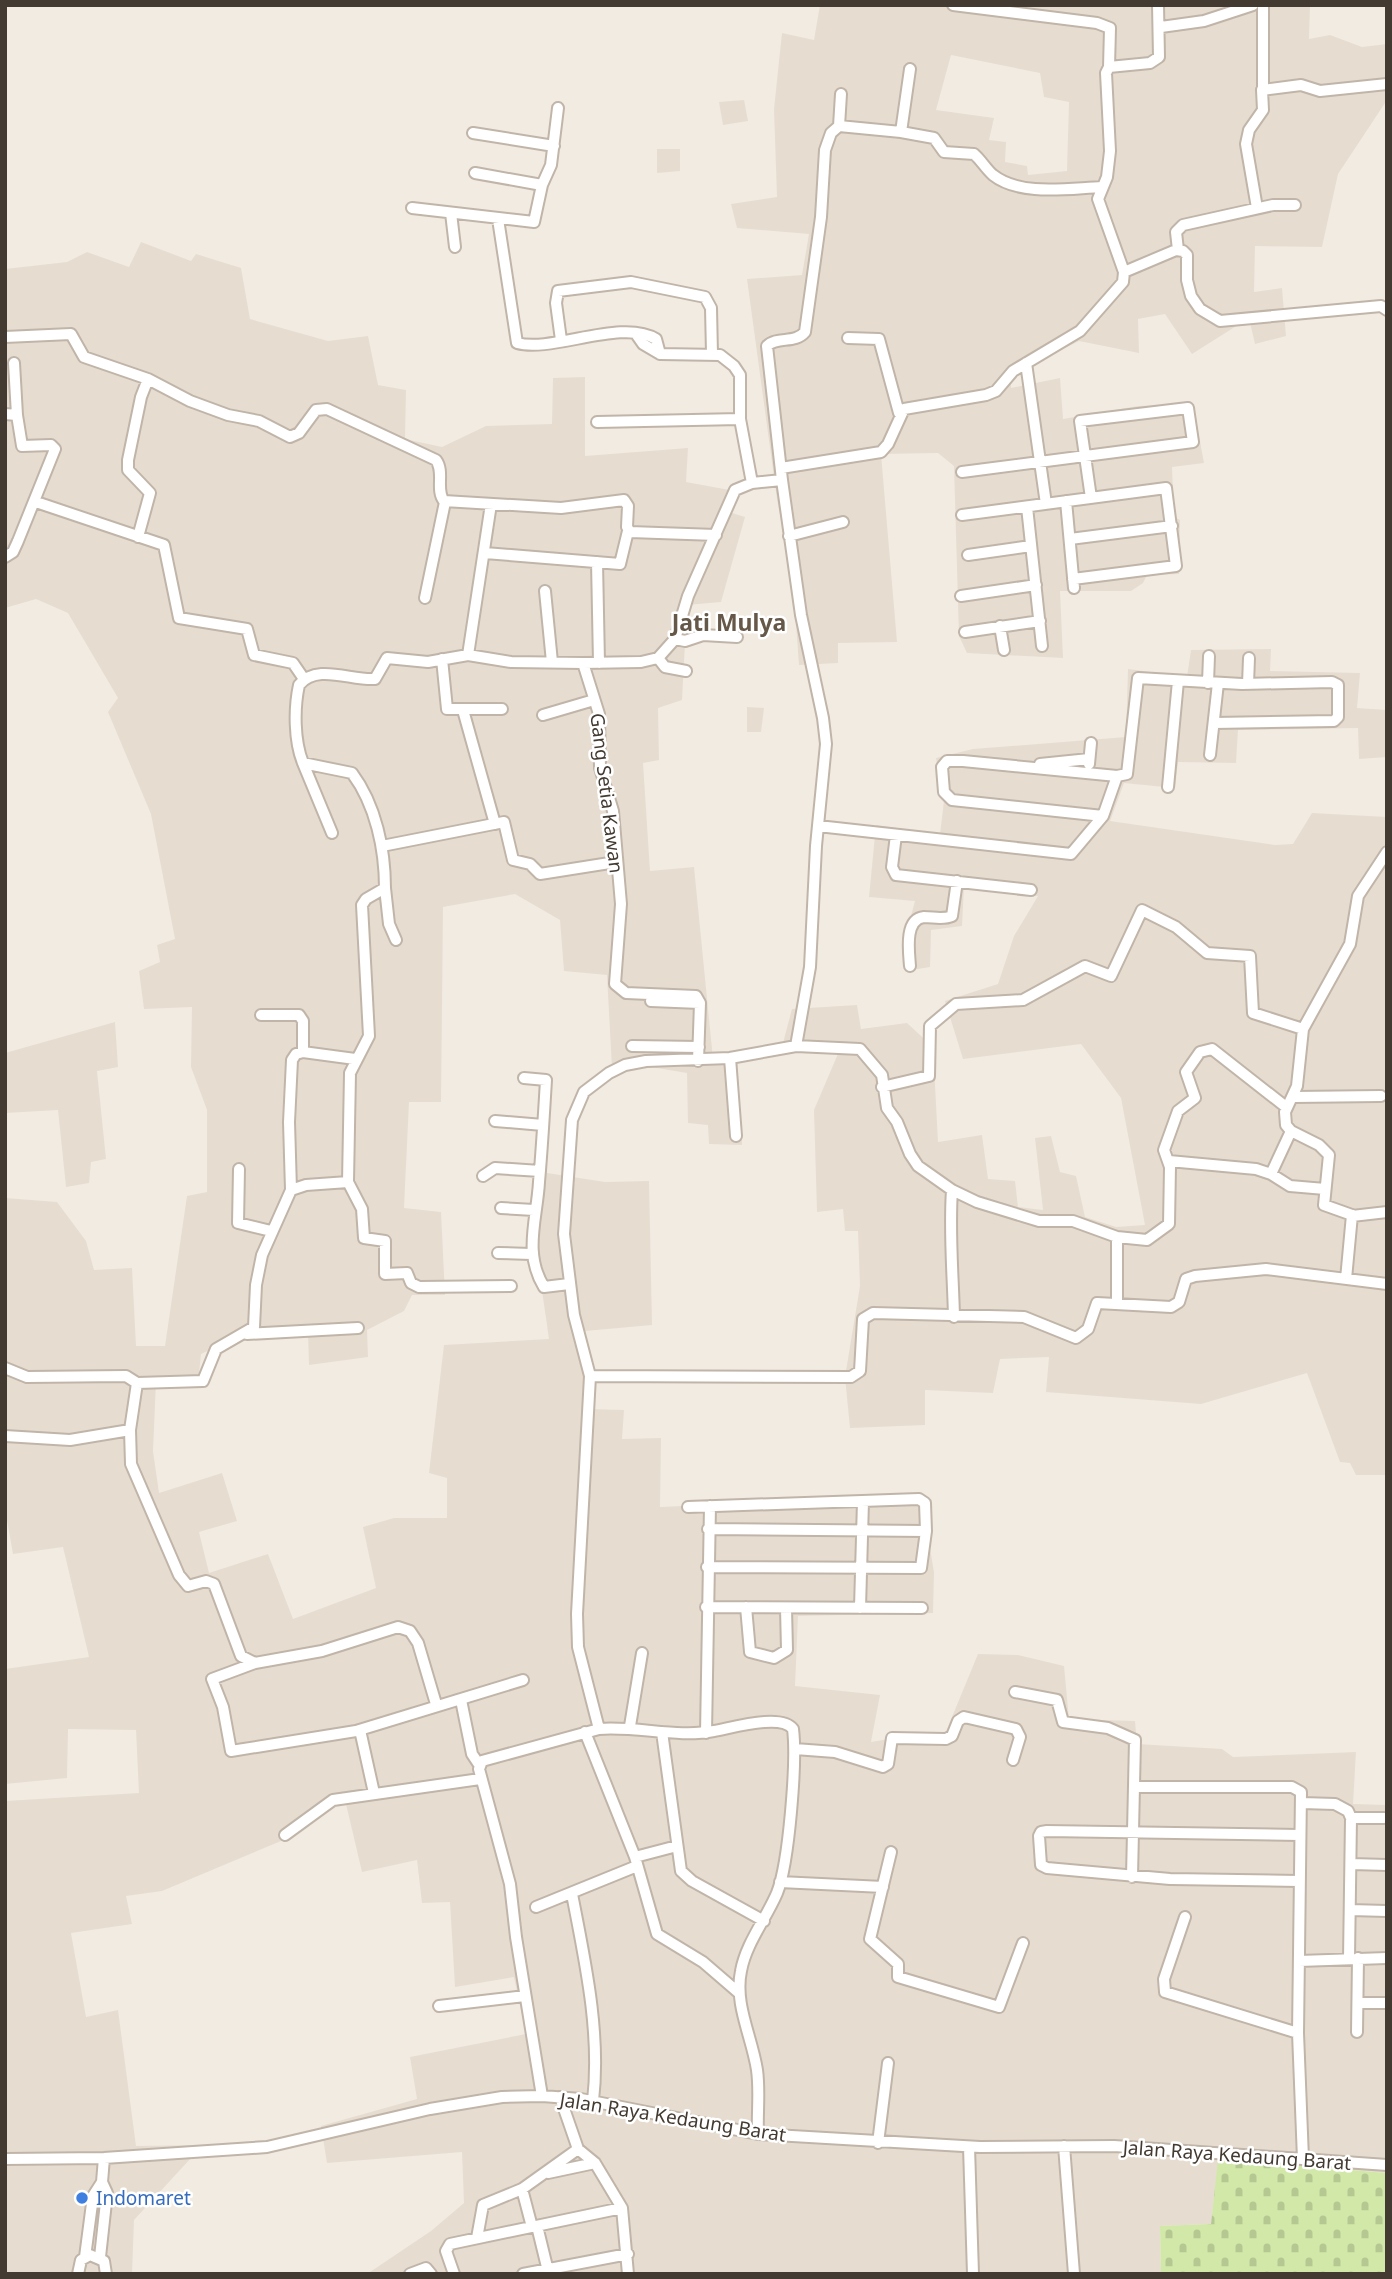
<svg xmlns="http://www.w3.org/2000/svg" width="1392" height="2279" font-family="'Noto Sans',sans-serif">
	<defs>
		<pattern id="cemetery-stones" width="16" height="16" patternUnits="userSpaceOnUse" patternTransform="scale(1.75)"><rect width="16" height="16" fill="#d1e8a9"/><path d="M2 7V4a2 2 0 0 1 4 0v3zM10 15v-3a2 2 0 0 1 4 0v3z" fill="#b5c892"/></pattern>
	</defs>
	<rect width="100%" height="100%" fill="#f2ebe2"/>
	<!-- residential -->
	<path fill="#e6ddd0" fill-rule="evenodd" d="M820,5H1310L1309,39L1330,35L1362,47L1387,44V100L1338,174L1322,247L1255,246L1254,292L1282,288L1286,336L1255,344L1249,318L1192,354L1165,314L1138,319L1139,353L1079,341L1011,375V388L1060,378L1063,419L1138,406L1193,404L1204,463L1172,467L1174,517L1180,520L1179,574L1147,575L1143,583L1131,591H1060L1063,658L967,653L959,636L954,466L938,453L881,454L897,642L838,643V663L799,665L793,582L777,499L747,279L802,275L809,234L737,228L731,204L777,197L774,109L782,33L814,40ZM951,55L1040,73L1044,97L1069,102L1067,171L1028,175L1027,166L1005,162L1006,142L989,140L994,118L936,110Z
		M744,100L748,121L723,125L719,102Z
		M657,149H680V171L657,173Z
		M141,242L191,261L196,254L241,268L250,319L328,341L368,336L378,385L406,390L405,439L442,447L486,426L552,424L553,378L585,377V456L688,448L686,482L735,491L732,513L745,517L721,602L687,605L682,700L658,708L659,760L643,763L650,871L694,867L713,1059L737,1053L742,1145L709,1144L708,1125L688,1123L687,1073L651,1067L612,1068L607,975L564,971L560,920L515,894L443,907L441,1102H409L404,1208L441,1212L445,1295H412L404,1311L367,1330L368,1357L309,1365L308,1333L241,1335L201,1354L198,1383L156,1382L153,1451L159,1493L222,1473L237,1521L199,1532L209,1573L268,1554L293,1619L376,1588L363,1527L394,1518H447V1478L429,1473L444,1345L549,1339L533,1228L541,1172L605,1182L649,1181L652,1325L574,1332L586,1369L587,1409L624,1410L622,1439L661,1438L660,1507L921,1496L934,1572L933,1613L798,1616L795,1686L880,1695L871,1742L907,1736L940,1746L978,1654L1018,1655L1064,1666L1069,1719L1135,1721L1137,1744L1222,1749L1233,1757L1356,1752L1353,1804L1387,1805V2173L1219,2159L1211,2224L1160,2226L1161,2274H367L431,2231L464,2203L462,2152L327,2163L321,2126L417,2099L410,2057L526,2034L514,1977L455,1987L450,1902L422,1903L417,1860L362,1872L346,1804L313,1809L281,1841L162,1891L126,1896L132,1924L71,1933L86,2017L118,2010L136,2146L203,2145L134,2220L132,2274H5V1801L139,1793L136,1730L68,1729L67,1778L5,1784V1669L89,1657L63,1547L13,1554L5,1509V1198L57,1202L86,1241L94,1270L132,1268L136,1346H165L187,1196L207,1192V1110L191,1067L192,1007L144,1009L139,971L160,962L157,945L175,939L151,814L108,712L118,698L68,613L36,599L5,608V269L67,262L87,252L129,267Z
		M1271,649L1270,671L1360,673L1357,708L1387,710V757L1359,759L1358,728L1238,730L1236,763L1178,762L1175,788L1124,783L1110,821L1275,845L1293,844L1312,813L1387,817V1475H1356L1350,1463L1340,1462L1307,1373L1201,1404L1046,1392L1049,1357L1000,1359L993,1393L925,1390V1425L850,1428L845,1377L860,1286L858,1231H845L843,1209L817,1212L814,1110L840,1049L783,1043L792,1009L857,1005L861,1029L907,1023L933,1047L938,1142L982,1135L988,1179L1015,1181L1018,1207L1043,1210L1035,1138L1051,1136L1060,1172L1076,1176L1085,1217L1116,1227L1145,1225L1121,1098L1081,1044L963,1059L945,1001L998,984L1014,936L1038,896L964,886L962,926L931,930L930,967L906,971L907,931L915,901L869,897L876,825L940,834L944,801L936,758L973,749L1126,737L1128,669L1187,677L1191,650Z
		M747,707L764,708L761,732H747Z
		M115,1022L118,1067L97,1071L106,1159L91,1162L89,1183L66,1187L58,1110L5,1113V1053Z"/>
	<!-- cemetery -->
	<path fill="url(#cemetery-stones)" d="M1218,2159L1387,2173V2274H1161L1160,2226L1211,2224Z"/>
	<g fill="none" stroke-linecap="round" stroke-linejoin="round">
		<!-- minor casing -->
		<g stroke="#c0b5a8" stroke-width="14">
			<path id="minor" d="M1161,27L1204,21L1253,5
				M1109,67L1150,63L1159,57L1158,5
				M1263,90V5
				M839,126L901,132L910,69
				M901,132L934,138L944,152L974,154C981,160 986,169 993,175C1021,197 1070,188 1102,187
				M473,133L554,146
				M475,173L542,185
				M412,208L534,222L542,185L551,165L558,108
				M1257,208L1246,144L1249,130L1263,110L1262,90L1301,85L1320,91L1387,84
				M451,213L455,247
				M498,219L517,343C552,353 622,318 656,339L660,354L720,355L734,366L740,375V419L752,483
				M1178,250L1176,232L1183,225L1273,205H1295
				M1124,272L1176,250L1183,251L1187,255V280L1191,296L1200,309L1220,321L1381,306L1387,310
				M636,334L643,344L660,354
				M5,337L71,334L84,357L148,379
				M848,338L879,339L899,413
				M561,340L556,303L558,291L631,282L705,297L711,308L712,354
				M14,363L17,415
				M1026,363L1046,504
				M5,414L17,415L22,446L51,445L55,449L18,541L13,552L5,557
				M597,422L740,419
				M781,468L881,452L888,444L904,409L986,395L996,391L1013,371L1080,331L1123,282L1124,272L1098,199L1107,177L1110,151L1106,73L1109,67L1110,28L1097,23L953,5
				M962,472C1039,462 1116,452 1193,442L1188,408L1080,421L1091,498
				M782,480L801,615L823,718L826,744L816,846L810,967L796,1046
				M1066,501L1074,588
				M36,502L164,545L179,618L247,629L254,655L293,663L304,679
				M1027,507L1042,646
				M962,515L1166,488L1176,566L1073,579
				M789,536L843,522
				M138,537L150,493L128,470V460L141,397L148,379L190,401L228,415L259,421L290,437L299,433L316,410L327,409L436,460C445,472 435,490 444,501L561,508L624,500L628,506L627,527L630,532L716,535
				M1070,539L1172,526
				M485,553L620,564L628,531
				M968,555L1031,546
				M597,562L599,663
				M545,591L552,662
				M961,596L1036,585
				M425,598L445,502
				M1000,626L1004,650
				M965,632L1040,621
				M675,639L685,641L703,635L737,637
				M468,655L491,504
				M658,658L665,667L686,671
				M442,659L447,709H502
				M583,663L599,714L600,768L613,811L621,904L615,984L626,993L696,996L700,1003L698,1061
				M1208,683L1209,656
				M1248,684L1249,658
				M463,710L495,824
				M543,715L594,700
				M1210,755L1218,683
				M303,763L332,833
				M1040,764L1089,759
				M1089,764L1091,743
				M1168,787L1178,681
				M1103,816L952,800L944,792L942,767L947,761H963L1117,776
				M818,826L1071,854L1103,816L1117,776L1127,774L1138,678L1242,684L1332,682L1338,685V717L1334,721L1214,723
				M896,835L892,867L896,875L1031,890
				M382,846L504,822L513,860L530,864L540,874L616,862
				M385,888L389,924L396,940
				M910,966C909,952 904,919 924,917C934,917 943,920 952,916L957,881
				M651,1001L700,1003
				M261,1015H299L303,1021V1052L355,1059
				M632,1046L699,1047
				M730,1058L736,1136
				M524,1078L546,1080C544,1114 542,1148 539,1182C537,1219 523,1253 544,1287L569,1284
				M882,1087L929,1076L930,1026L956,1004L1023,1000L1085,966L1111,976L1142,910L1176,927L1207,953L1250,956L1253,1013L1303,1029
				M1294,1097L1381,1096
				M495,1121L543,1125
				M1169,1161L1256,1169L1271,1174L1290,1186L1325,1189
				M239,1169L238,1223L271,1231
				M1271,1174L1291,1131
				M483,1176L495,1168L540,1171
				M348,1182L362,1209L364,1238L385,1241V1274L407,1273L411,1283L419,1287L511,1286
				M291,1190L289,1122L292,1060L296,1054L303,1052
				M952,1190C949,1233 953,1274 954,1317
				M501,1208L534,1210
				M1352,1216L1387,1212
				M498,1253L531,1254
				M1346,1279L1352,1215L1324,1205L1329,1155L1319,1145L1291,1131L1286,1125L1285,1112L1297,1086L1303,1029L1350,944L1358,896L1387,852
				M1117,1303V1237
				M247,1334L358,1328
				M5,1368L27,1377L126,1376L137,1383
				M590,1376L574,1315L564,1234L572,1120L584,1092L609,1073L625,1065L646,1061L730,1058L796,1046L860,1049L882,1075L887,1108L897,1122L910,1154L918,1166L952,1190L977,1202L1039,1221H1073L1117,1237L1147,1240L1169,1224L1170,1167L1164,1150L1178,1111L1195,1098L1186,1072L1200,1052L1212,1049L1286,1107
				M130,1430L131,1464L179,1575L188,1586L206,1581L214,1584L241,1656L255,1663
				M5,1436L70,1440L130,1430L137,1383L203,1381L216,1349L254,1327L256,1285L262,1255L291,1190L306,1185L348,1182L350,1073L369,1036L362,905L366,899L385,888C385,850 376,805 352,773L303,763C294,741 294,708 299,685C317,663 351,681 375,679L387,658L428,662L468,655L511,662L583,663L641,662L658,658L675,639L688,596L735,490L752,483L782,480L767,346C777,336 795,344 805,332L821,217L825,150L831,133L839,126L841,94
				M688,1507L919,1499L925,1503L926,1531L921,1568L707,1567
				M708,1529L926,1531
				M706,1607L922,1608
				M746,1607L750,1652L774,1658L787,1650L786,1608
				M860,1608L863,1501
				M1015,1692L1057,1700L1063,1722L1108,1728L1135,1740L1132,1877
				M461,1700L472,1754L480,1766
				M436,1704L418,1643L410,1631L398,1627L322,1651L255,1663L212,1679L223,1707L231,1751L356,1731L523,1680
				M630,1726L642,1653
				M360,1730L374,1793
				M585,1732L635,1857L657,1934L703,1962L739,1993
				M662,1732L681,1871L692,1881L764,1921
				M706,1733L710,1506
				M795,1749L835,1752L883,1767L888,1764L892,1738L946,1739L952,1736L958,1721L964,1717L1016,1729L1020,1737L1013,1760
				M1135,1787H1292L1301,1792L1298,2033L1303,2159
				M1302,1803L1335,1804L1348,1811L1351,1818L1349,1958
				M1351,1818H1384
				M285,1835L333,1800L480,1779
				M891,1852L870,1939L898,1964V1977L999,2007L1023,1943
				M635,1857L677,1846
				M1351,1864L1387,1865
				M1299,1881L1170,1879L1047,1868L1041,1865L1039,1836L1041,1832L1047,1831L1299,1835
				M780,1882L883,1887
				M572,1894C585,1961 601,2033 593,2101
				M536,1907L637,1866
				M1350,1910L1387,1911
				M1185,1917L1164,1979L1165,1992L1298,2033
				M1299,1961L1387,1958
				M1358,2003H1387
				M439,2006L525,1996
				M1357,2032L1358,1958
				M542,2096L516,1937L510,1884L479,1769L482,1761L599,1729
				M560,2097L578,2149L595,2163L622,2208L628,2274
				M758,2134C757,2113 760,2091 757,2070C752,2037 734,2004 741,1971C746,1943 766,1919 777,1893C789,1863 797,1761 793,1729C781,1713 732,1728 714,1731C677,1738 638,1726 599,1729L578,1647L577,1614L590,1376L851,1377L860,1371L863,1319L873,1313L1024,1317L1076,1338L1088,1329L1097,1303L1171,1307L1179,1302L1186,1279L1195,1276L1266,1269L1387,1284
				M878,2143L888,2063
				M1064,2146L1074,2274
				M969,2147L973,2274
				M5,2159L104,2158L267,2147L430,2109L502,2097L542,2096L581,2099L758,2134L980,2147L1114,2146L1387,2165
				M548,2173L595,2163
				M522,2189L532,2227
				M537,2226L548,2271
				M477,2238L483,2205L522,2189L578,2149
				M85,2257L93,2196L102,2182L104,2158
				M100,2257L107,2193L102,2182
				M78,2274L81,2260L90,2255L104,2261L106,2274
				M410,2274L426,2268L431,2274
				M454,2274L446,2251L450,2244L622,2208
				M523,2274L628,2254"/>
		</g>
		<!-- minor -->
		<use href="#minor" stroke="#fff" stroke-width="10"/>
	</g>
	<!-- markers -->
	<circle fill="#3f7fe0" stroke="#fff" stroke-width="2.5" cx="82" cy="2198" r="7"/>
	<g text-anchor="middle" stroke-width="5" stroke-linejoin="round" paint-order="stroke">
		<!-- street labels -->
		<g font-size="19" fill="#433b32" stroke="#fff">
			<text transform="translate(607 793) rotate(83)" y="7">Gang Setia Kawan</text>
			<text transform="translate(673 2117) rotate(9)" y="7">Jalan Raya Kedaung Barat</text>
			<text transform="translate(1237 2155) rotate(4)" y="7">Jalan Raya Kedaung Barat</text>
		</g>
		<!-- shop labels -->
		<g font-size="19" fill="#366cbe" stroke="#fff" text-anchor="start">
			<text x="96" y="2205">Indomaret</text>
		</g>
		<!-- quarter labels -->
		<g font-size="23" font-weight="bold" fill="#665849" stroke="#fff">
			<text x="729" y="631">Jati Mulya</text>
		</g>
	</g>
	<!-- border -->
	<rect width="1392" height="2279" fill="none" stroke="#433b32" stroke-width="14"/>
</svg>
